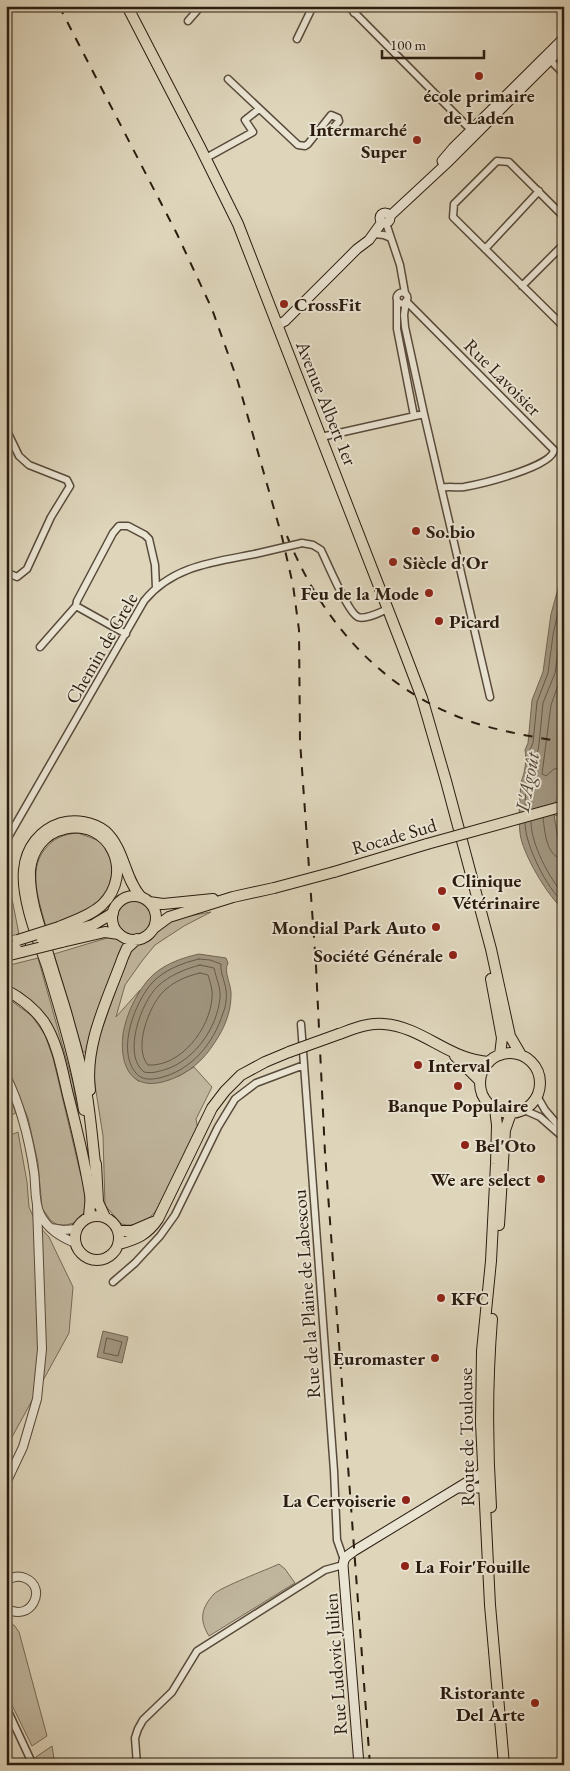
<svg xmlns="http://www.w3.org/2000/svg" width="570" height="1771" font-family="'EB Garamond',serif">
	<rect width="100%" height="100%" fill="#ded5bb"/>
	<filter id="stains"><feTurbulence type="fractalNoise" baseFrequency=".004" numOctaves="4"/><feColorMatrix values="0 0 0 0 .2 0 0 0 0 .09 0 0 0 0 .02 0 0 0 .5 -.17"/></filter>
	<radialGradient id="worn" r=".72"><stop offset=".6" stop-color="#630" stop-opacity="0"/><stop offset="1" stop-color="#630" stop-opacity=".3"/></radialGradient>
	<!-- green -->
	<path fill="#c0b69e" stroke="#766956" d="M564,813V854L558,838L554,816Z
		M78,833C85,836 94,838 100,842C116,852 116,878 107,892C103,898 98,902 93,906C80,916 62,921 46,927C40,903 27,871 45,849C54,838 64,834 78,833Z
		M6,857L9,858L11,894L19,934L6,937Z
		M117 918a17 17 0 1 1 34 0a17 17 0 1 1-34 0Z
		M211,912L184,926L155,945L142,961L125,985L116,1017L140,990C128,1013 114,1062 138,1081L179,1076L194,1067L212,1087L196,1119L198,1130C191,1144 184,1158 177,1173C166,1195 153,1232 121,1224L105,1205L103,1136L95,1085L93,1059L98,1040L131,948L151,940L163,925L177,918Z
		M113,937L123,942L124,945L87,1052H83L54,954L107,938Z
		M38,958L73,1083L82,1137L52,1029L6,987V966Z
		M6,997L32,1016L45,1035L53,1058L81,1176L83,1177L86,1205L84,1213L74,1223L66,1225H58L51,1221L42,1208L38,1163L28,1118L6,1065Z
		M6,1088L16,1113L9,1116L6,1106Z
		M18,1132L27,1182L29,1207L36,1223L49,1237L73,1287L69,1333L6,1448V1137Z
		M279,1564L285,1569L295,1583L209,1636C199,1620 201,1608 214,1594C221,1587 266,1570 279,1564Z
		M6,1625H14L19,1632L47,1736L32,1746L6,1693Z
		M52,1746L55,1765H38L36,1757Z"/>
	<!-- water -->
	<path fill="#a19681" stroke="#726553" d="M564,565V782L556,801L554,816L558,838L564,854V910C548,897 522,853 520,833C518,816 520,798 521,782C525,773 527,759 525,750L528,743L532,700L543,672L551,614L561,578V571Z
		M199,954L226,958L228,963C223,972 232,985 231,996C231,1012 224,1029 215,1042C204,1060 189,1073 169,1080C133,1093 119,1068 123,1034C126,1015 136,994 148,980C161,965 181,958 199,954Z
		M103,1331L128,1337L122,1363L97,1357Z"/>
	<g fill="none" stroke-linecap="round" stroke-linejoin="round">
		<!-- shore -->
		<path stroke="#665948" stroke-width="1" d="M564,660L561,677L551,705L542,774L546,776L554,769L564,768
			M531,809L532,785L539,744L543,703L555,673L564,610
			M525,810L526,783L528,777L530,750L533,743L537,702L548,673L553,635L564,584
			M543,818C545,832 546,858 564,859
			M531,822C531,844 549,878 564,895
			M525,823C525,845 547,889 564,903
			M199,959L210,960L221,964C220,973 225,981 226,990C227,997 226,1006 223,1013C214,1043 191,1071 159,1078C150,1080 141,1080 135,1072C117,1049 135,1002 152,983C164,970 182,963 199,959Z
			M200,965L214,968C216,978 221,988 220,998C217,1028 195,1059 167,1069C160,1071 152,1074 144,1072C122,1055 141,1002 158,986C170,975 185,969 200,965Z
			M200,973L208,975C210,982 213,990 212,998C210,1028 181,1067 148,1065C133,1048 149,1007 162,993C172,982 187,976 200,973Z
			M107,1338L122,1342L118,1356L104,1353Z"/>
		<!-- minor casing -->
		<g stroke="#584a3a" stroke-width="9">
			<path id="minor" d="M348,6L474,133
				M354,13L361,6
				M188,21L201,6
				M297,39L313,6
				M548,58L564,74
				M228,79L298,145L305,146L308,144L331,115L338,118L339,121L334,127L326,132
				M206,158L253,132L245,120L259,109
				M564,217L509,162L497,161L454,204L453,217L564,327
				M386,223L400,265L405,293
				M374,234L384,235L391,238
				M485,249L539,191
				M522,286L564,244
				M396.5 298a5.5 5.5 0 1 1 11 0a5.5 5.5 0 1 1-11 0Z
				M397,300V329L414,416
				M406,301L404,315L405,327L424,414L490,697
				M406,301L554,450C552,467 481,484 464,487C456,488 449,486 441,488
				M6,429L19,456L29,465L67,480L70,486L51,517L27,569L17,577L6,572
				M321,437L424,414
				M302,543L313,545L321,550C327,562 348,613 358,617C366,620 380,612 388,609
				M76,606L126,634
				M40,647L76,606L77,601L113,533L119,526H128L145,535L149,539L155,565L156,588
				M6,841L144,601C172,566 214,562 255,554
				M301,1024L334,1471L337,1540L344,1560
				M537,1096L545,1110L564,1132
				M524,1110L540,1117L564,1138
				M113,1282L135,1263L160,1236L175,1215L218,1127L235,1099L256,1083L304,1065
				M6,1707L33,1765
				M137,1765L135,1738L138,1729L143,1720L172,1692L197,1651L325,1570L343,1565"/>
		</g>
		<!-- tertiary casing -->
		<g stroke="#584a3a" stroke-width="10">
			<path id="tertiary" d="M6,1076C21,1106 29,1139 34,1172C36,1186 34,1202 40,1214C48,1230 61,1237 75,1243
				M51,1228L63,1230L77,1229
				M6,1483L23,1447L37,1399L42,1349L37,1205
				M6,1581C12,1577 18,1575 25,1578C49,1588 30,1624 6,1608"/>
		</g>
		<!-- secondary casing -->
		<g stroke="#2b1c0f" stroke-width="11">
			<path id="secondary" d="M442,161L453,148L564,38
				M380 218a5 5 0 1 1 10 0a5 5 0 1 1-10 0Z
				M390,216L447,163L564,46
				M277,325L285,321L357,249L369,240L382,222
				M459,1488H483
				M359,1765L343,1565L344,1560L347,1556L354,1551L482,1473"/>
		</g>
		<!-- primary casing -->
		<g stroke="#2b1c0f" stroke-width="12">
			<path id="primary" d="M127,6L200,147L238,224L401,643L422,698L446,781L491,949L510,1036L521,1055
				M334,872L427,844
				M112 918a22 22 0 1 1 44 0a22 22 0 1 1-44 0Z
				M149,902L163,904L213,899
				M154,928L169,917L233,897L274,888
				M491,979L502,1038L500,1055
				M339,1034C353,1029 369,1022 384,1024C423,1027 449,1060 489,1062
				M480 1083a30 30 0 1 1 60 0a30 30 0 1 1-60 0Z
				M455,1056L480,1081
				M90,1090C84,1044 108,999 123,957L127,948L137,939
				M495,1109L497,1125L496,1164L491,1261L482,1351L481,1423L490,1605L504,1765
				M84,1110C76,1061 61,1013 47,966C38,940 21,898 24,870C26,847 40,830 61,823C76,819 93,822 105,831C125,849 124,878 141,897
				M96,1164L98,1202L105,1217
				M75 1238a22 22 0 1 1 44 0a22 22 0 1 1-44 0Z
				M89,1217L91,1194
				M499,1225L505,1130L511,1113
				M119,1231H132L153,1222
				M119,1244C137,1239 147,1235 158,1219L212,1108L225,1091L241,1075L265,1062L289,1052
				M491,1507C487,1445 487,1382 492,1319"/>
		</g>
		<!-- trunk casing -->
		<g stroke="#2b1c0f" stroke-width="12">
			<path id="trunk" d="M59,927C73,921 90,916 102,905C135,873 110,818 64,829C44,833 32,851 30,870C29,895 37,919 45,943C52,969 61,994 68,1019C75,1045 83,1071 87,1096C91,1121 93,1147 96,1172
				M60,934L93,925L113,913
				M62,942L105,932L119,934
				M6,948L20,945
				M6,956L22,952
				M6,990C21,998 34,1008 44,1022C58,1044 62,1070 68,1095C77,1130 86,1165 91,1201"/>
		</g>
		<!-- minor -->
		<use href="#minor" stroke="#eae4d3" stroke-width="6"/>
		<!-- tertiary -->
		<use href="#tertiary" stroke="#eae4d3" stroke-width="8"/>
		<!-- secondary -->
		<use href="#secondary" stroke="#eae4d3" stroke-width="9"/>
		<!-- primary -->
		<use href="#primary" stroke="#ded5bb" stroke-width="10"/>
		<!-- trunk -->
		<use href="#trunk" stroke="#ded5bb" stroke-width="10"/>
		<!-- rail -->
		<path stroke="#2b1c0f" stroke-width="2" stroke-dasharray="9 9" stroke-linecap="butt" d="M59,6L177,234L212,309L238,382L282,537L293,585L299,630L300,741L316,966L325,1153L370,1765
			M287,536C323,624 383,692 475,723C504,732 534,737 564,742"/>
		<!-- minor-bridge casing -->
		<g stroke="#584a3a" stroke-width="9" stroke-linecap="butt">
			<path id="minor-bridge" d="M255,554L302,543"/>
		</g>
		<!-- primary-bridge casing -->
		<g stroke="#2b1c0f" stroke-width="12" stroke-linecap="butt">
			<path id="primary-bridge" d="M427,844L564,806
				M274,888L334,872
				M289,1052L339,1034"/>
		</g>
		<!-- trunk-bridge casing -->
		<g stroke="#2b1c0f" stroke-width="12" stroke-linecap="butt">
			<path id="trunk-bridge" d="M42,939L60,934
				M18,940L59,927
				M22,952L62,942"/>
		</g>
		<!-- minor-bridge -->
		<use href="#minor-bridge" stroke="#eae4d3" stroke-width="6"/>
		<!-- primary-bridge -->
		<use href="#primary-bridge" stroke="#ded5bb" stroke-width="10"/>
		<!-- trunk-bridge -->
		<use href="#trunk-bridge" stroke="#ded5bb" stroke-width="10"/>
	</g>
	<!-- markers -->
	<g fill="#8f2418" stroke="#eae4d3" stroke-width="2">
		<circle cx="479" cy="76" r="5"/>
		<circle cx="417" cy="140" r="5"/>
		<circle cx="284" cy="304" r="5"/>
		<circle cx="416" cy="531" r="5"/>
		<circle cx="393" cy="562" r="5"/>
		<circle cx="429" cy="593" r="5"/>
		<circle cx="439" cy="621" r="5"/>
		<circle cx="442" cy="891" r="5"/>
		<circle cx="436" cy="927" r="5"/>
		<circle cx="453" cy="955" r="5"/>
		<circle cx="418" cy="1065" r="5"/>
		<circle cx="458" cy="1086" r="5"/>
		<circle cx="465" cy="1145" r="5"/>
		<circle cx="541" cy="1179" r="5"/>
		<circle cx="441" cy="1298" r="5"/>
		<circle cx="435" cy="1358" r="5"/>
		<circle cx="406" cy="1500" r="5"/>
		<circle cx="405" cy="1566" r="5"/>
		<circle cx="535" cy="1703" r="5"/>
	</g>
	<g text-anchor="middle" stroke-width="4" stroke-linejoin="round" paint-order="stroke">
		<!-- poi labels -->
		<g font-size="19" font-weight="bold" fill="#2b1c0f" stroke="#eae4d3" text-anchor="start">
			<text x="479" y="102" text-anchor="middle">école primaire<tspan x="479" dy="22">de Laden</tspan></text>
			<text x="407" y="136" text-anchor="end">Intermarché<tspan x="407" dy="22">Super</tspan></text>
			<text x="294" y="311">CrossFit</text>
			<text x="426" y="538">So.bio</text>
			<text x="403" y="569">Siècle d'Or</text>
			<text x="419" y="600" text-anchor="end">Feu de la Mode</text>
			<text x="449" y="628">Picard</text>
			<text x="452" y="887">Clinique<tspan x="452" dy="22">Vétérinaire</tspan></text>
			<text x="426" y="934" text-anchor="end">Mondial Park Auto</text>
			<text x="443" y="962" text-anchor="end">Société Générale</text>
			<text x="428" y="1072">Interval</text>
			<text x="458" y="1112" text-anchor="middle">Banque Populaire</text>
			<text x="475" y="1152">Bel'Oto</text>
			<text x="531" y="1186" text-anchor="end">We are select</text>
			<text x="451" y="1305">KFC</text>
			<text x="425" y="1365" text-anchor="end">Euromaster</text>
			<text x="396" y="1507" text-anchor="end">La Cervoiserie</text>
			<text x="415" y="1573">La Foir'Fouille</text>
			<text x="525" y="1699" text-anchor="end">Ristorante<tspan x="525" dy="22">Del Arte</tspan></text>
		</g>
		<!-- street labels -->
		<g font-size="19" fill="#2b1c0f" stroke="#eae4d3">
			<text transform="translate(503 377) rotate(45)" y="7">Rue Lavoisier</text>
			<text transform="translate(327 403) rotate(68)" y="7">Avenue Albert 1er</text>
			<text transform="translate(101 648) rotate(-60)" y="7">Chemin de Grele</text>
			<text transform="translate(394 836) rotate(-16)" y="7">Rocade Sud</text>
			<text transform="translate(306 1294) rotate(-94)" y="7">Rue de la Plaine de Labescou</text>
			<text transform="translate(466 1437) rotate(-91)" y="7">Route de Toulouse</text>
			<text transform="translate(335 1664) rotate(-94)" y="7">Rue Ludovic Julien</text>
		</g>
		<!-- water labels -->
		<g font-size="20" font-style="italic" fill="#544737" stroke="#eae4d3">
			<text transform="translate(527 782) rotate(-80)" y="7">L'Agoût</text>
		</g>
	</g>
	<!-- margin -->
	<rect width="570" height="1771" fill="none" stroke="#ded5bb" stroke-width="25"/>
	<rect x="8" y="8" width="555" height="1756" fill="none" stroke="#2b1c0f" stroke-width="2.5"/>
	<rect x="12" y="12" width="545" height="1746" fill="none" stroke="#2b1c0f"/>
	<!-- scale -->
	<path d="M382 50v8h102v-8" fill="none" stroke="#2b1c0f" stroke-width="2.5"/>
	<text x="390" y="50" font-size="15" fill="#2b1c0f" stroke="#eae4d3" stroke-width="4" paint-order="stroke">100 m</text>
	<rect width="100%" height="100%" filter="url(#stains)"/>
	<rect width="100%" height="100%" fill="url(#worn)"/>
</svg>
